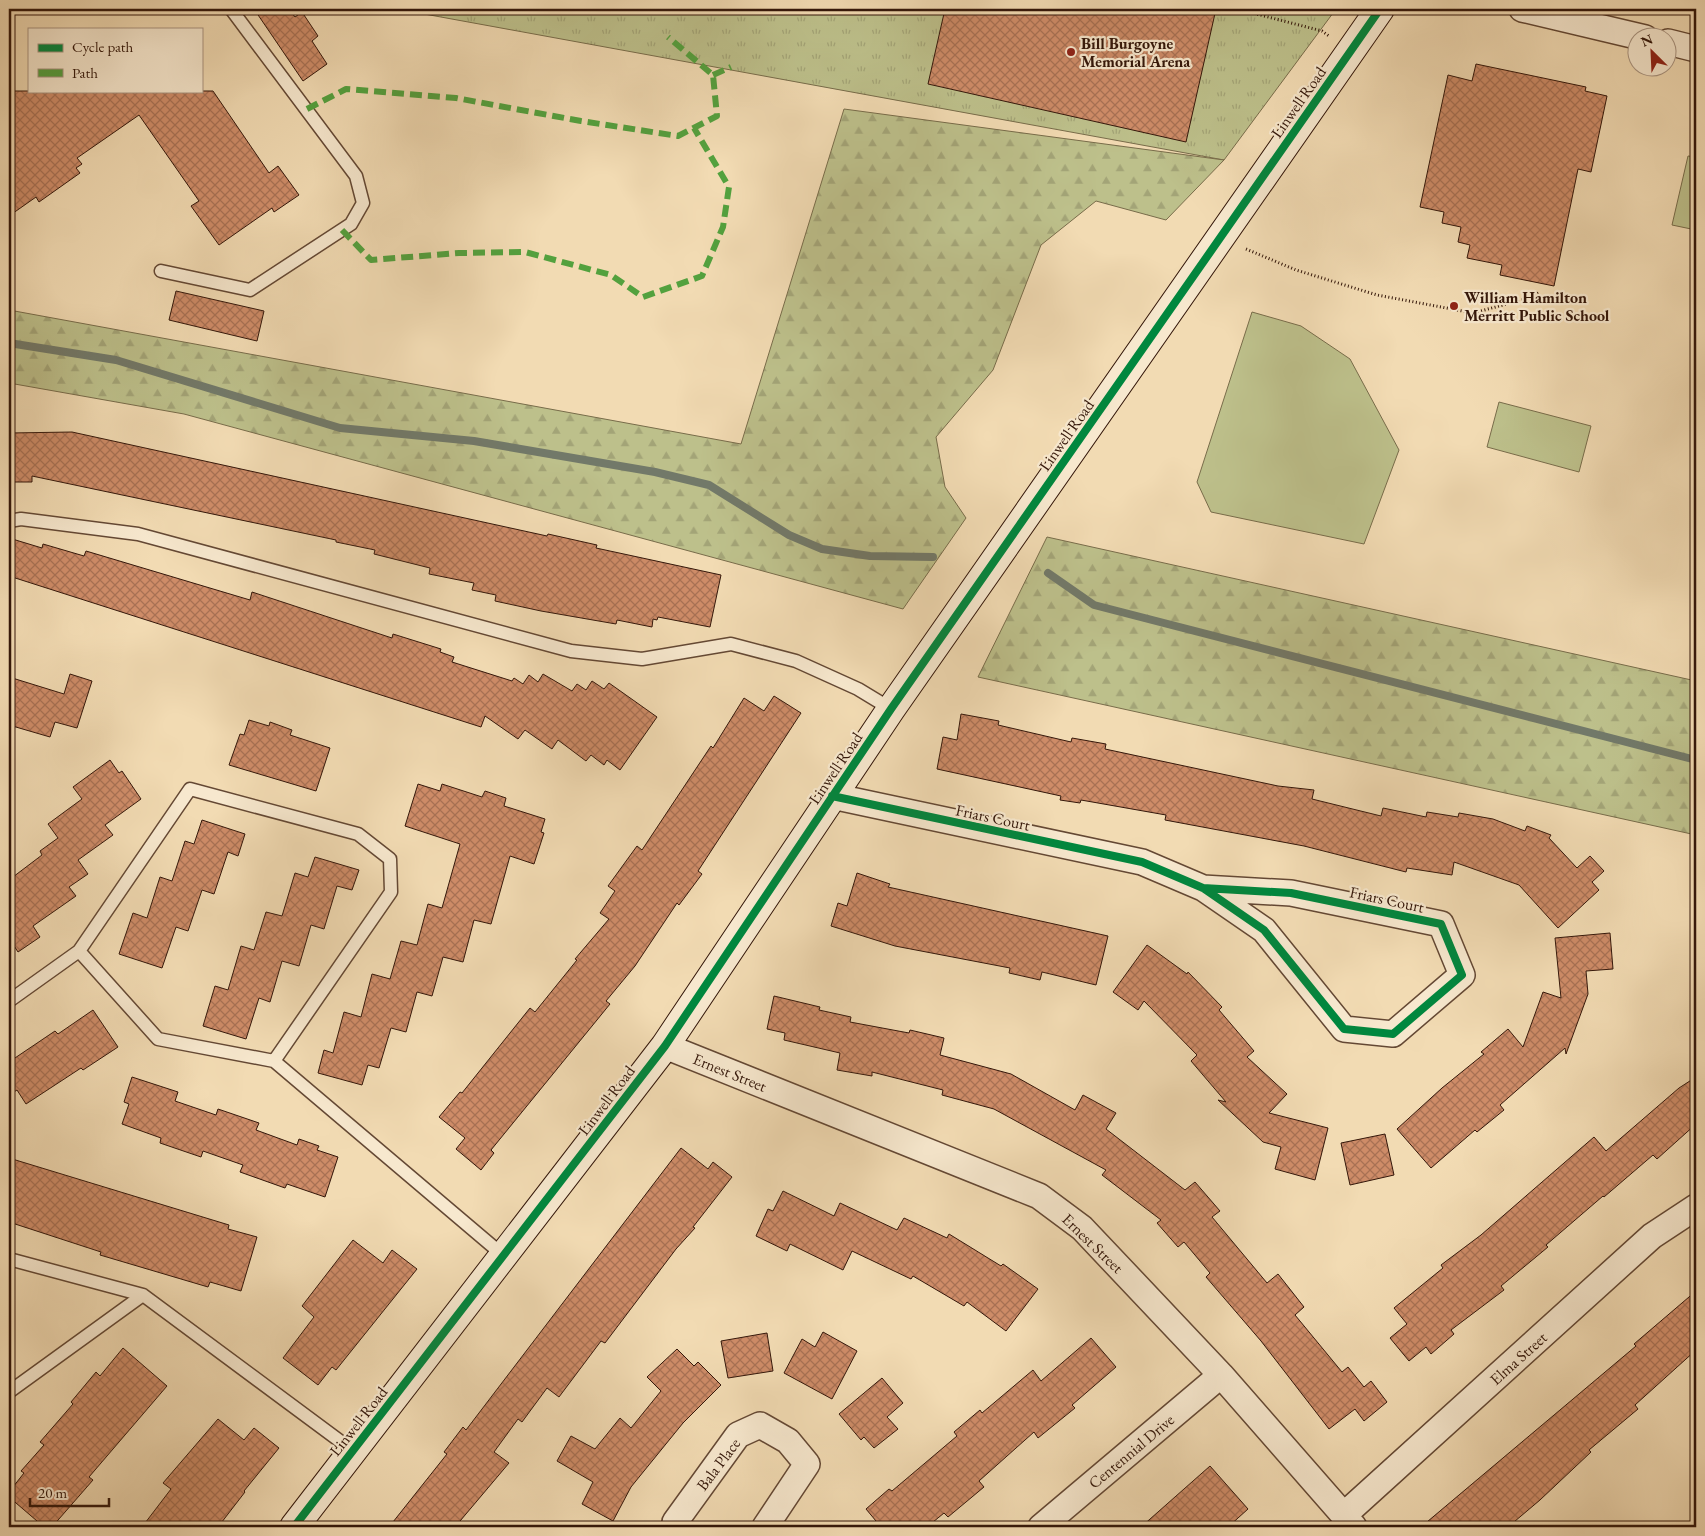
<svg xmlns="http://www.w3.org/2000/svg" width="1705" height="1536" font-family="'EB Garamond',serif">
	<defs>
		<pattern id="grass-tufts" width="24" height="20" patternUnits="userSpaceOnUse" patternTransform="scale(1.25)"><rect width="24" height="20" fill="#bdc08b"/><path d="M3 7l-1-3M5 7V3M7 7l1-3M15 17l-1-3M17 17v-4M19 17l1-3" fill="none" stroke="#a3a477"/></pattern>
		<pattern id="forest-firs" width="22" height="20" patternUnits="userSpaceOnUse" patternTransform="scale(1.25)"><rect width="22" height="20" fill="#bdc08b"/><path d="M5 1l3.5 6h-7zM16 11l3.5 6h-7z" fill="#a3a477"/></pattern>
		<pattern id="building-cross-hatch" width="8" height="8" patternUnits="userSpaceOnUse" patternTransform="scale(1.25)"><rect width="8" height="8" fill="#ce8c68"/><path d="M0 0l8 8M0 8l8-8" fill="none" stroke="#a87154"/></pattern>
	</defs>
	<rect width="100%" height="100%" fill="#f2dbb3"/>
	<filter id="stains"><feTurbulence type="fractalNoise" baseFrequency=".004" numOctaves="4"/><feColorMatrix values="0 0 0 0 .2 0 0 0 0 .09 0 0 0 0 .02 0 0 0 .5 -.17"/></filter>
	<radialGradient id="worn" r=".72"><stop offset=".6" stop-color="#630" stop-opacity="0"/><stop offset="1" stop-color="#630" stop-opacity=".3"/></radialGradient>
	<!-- grass -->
	<path fill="url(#grass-tufts)" stroke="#786c4a" d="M397,9H1336L1224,160Z"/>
	<!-- forest -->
	<path fill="url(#forest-firs)" stroke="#786c4a" d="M844,109L1224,160L1166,220L1096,201L1041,245L993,370L936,437L945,487L966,518L903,609L184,414L9,383V310L741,444Z
		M1047,537L1696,681V835L978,677Z"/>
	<!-- pitch -->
	<path fill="#bdc08b" stroke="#786c4a" d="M1688,156L1696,157V230L1672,225Z
		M1252,312L1301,326L1350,359L1399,450L1364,544L1211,512L1197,482Z
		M1499,402L1591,426L1579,472L1487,447Z"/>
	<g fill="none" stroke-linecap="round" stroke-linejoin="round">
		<!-- stream -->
		<path stroke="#727969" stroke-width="8" d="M9,343L116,360L340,428L474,441L655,472L709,485L789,535L822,549L870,556L933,557
			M1048,573L1094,605L1696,760"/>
	</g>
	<!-- building -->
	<path fill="url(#building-cross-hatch)" stroke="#34170a" d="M254,9H289L295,17L302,12L318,36L312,41L327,64L303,81Z
		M945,9H1216L1186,142L928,84Z
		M1476,64L1586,87L1585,91L1607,96L1591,172L1578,169L1554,286L1500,275L1502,265L1467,258L1470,245L1458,242L1461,227L1442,223L1444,212L1420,207L1448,75L1472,81Z
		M9,91H213L269,173L278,166L299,195L274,212L272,208L219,245L191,206L199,201L139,115L77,158L82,164L76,168L80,173L39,202L36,197L9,216Z
		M176,291L264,311L257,341L169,320Z
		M72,432L547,536L548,534L597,545L596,548L721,575L710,627L658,617L657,620L653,619L652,627L617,620L616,624L541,611L495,601L496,595L472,590L474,583L429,574L430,568L374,554L375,550L336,542V540L32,476V482H13V477H9V433Z
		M9,538L42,548L43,544L84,556L86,551L250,600L252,592L392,638L393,634L441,649L440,652L454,657L452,662L512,681L514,678L523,684L529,675L538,682L543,674L572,691L577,684L586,690L592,681L604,689L609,683L657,717L620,770L607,760L604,765L591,755L586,761L558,740L552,749L525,730L518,739L485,716L481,727L9,576Z
		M70,674L92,681L77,728L55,722L50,737L9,725V677L64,694Z
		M774,696L801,713L698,871L702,874L679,905L677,903L635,966L606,1001L610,1004L491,1150L494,1153L481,1170L456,1149L465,1138L439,1117L460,1092L462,1093L530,1008L535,1012L577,960L575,959L609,919L600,913L615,891L608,886L637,846L642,850L711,746L713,748L744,698L764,711Z
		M961,714L999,721L998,725L1071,742L1072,738L1106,744L1105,749L1278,786L1314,790L1312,799L1381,816L1383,808L1426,817L1427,812L1458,817L1459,813L1493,819L1525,831L1527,826L1551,835L1549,838L1577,868L1590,856L1604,871L1592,882L1599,890L1558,928L1519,885L1454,862L1452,875L1407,868L1406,872L1304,846L1165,820L1166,815L1081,800L1080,803L1060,800L1061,796L937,769L943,737L957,740Z
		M249,720L269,726L270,722L292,730L290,735L330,748L316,791L229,765L240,734L244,735Z
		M110,760L119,773L122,771L141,799L105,825L113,835L78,860L88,874L69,887L76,896L33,926L40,937L18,952L9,938V880L42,855L40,851L58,838L48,824L82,799L73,787Z
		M418,784L440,791L442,784L482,797L485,791L506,798L504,806L545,819L541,832L544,833L534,864L510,856L491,924L474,920L463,962L443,957L432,996L417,992L406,1032L391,1028L379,1068L368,1065L362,1085L318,1073L324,1050L333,1053L344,1012L361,1017L372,974L390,979L401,941L417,945L428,904L442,908L460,844L405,826Z
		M202,820L245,834L238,856L228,852L214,894L202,890L188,931L176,927L162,968L119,954L133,913L147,918L160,877L172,881L185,841L194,844Z
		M315,857L359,870L352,890L337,886L324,929L311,925L299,966L282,961L270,1002L259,998L246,1039L203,1026L215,986L228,990L241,946L254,950L266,912L282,916L295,873L308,877Z
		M857,873L890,884L888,887L1108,936L1096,985L1042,972L1040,980L1009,973L1010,968L895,946L831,926L838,903L847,906Z
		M1610,933L1613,969L1586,971L1588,994L1566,1054L1565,1048L1500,1105L1504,1110L1477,1132L1475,1130L1431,1168L1397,1129L1442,1088L1484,1054L1481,1052L1508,1029L1523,1047L1543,992L1561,998L1555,938Z
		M1147,945L1187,974L1188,972L1222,1007L1219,1010L1254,1051L1247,1057L1287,1094L1269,1113L1328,1128L1315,1180L1275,1169L1281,1147L1263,1142L1218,1100L1226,1102L1191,1061L1197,1055L1144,1001L1138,1010L1113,992Z
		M774,996L820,1007L819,1010L851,1017L850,1022L909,1033L910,1030L944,1038L940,1055L1011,1074L1075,1110L1083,1095L1116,1113L1106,1129L1185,1190L1195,1182L1220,1211L1212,1217L1267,1283L1278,1274L1304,1307L1295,1315L1342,1372L1348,1367L1364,1387L1371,1381L1387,1402L1364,1421L1355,1409L1329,1429L1261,1341L1206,1277L1210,1273L1184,1242L1178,1247L1157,1223L1161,1220L1102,1175L1106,1170L994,1109L942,1095L943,1090L872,1072V1076L837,1070L840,1053L784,1040L785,1033L767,1029Z
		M93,1010L118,1047L83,1070L81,1068L26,1104L17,1090L9,1095V1062L55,1031L58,1034Z
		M132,1077L178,1092L175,1101L216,1115L218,1109L259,1123L256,1130L297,1145L299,1139L319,1146L317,1150L338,1157L325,1197L287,1184L285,1188L240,1172L243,1165L203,1151L201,1157L160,1143L161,1138L122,1124L129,1104L124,1102Z
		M1696,1077V1124L1657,1159L1653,1155L1604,1197L1603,1196L1546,1245L1548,1247L1501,1286L1504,1290L1451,1330L1454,1334L1431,1354L1426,1347L1409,1361L1390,1338L1407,1324L1394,1308L1443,1268L1441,1265L1481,1235L1594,1137L1606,1151L1679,1088Z
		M1385,1134L1394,1175L1350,1185L1341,1143Z
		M681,1148L708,1169L713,1162L732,1177L693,1227L695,1228L676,1249L605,1343L601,1341L559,1397L547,1388L522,1422L518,1419L494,1452L509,1463L455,1527H389L447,1454L444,1452L463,1427L466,1430Z
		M9,1158L229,1225L228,1229L257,1237L241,1291L210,1282L208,1287L100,1255L101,1252L9,1222Z
		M783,1191L834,1216L840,1203L897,1230L904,1218L947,1238L949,1234L1001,1266L1003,1264L1038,1289L1006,1331L967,1302L964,1306L913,1276L911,1279L852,1251L843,1270L790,1244L787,1251L756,1236L768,1209L773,1211Z
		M353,1240L383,1263L392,1250L417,1269L336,1370L332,1367L318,1385L283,1358L314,1317L302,1306Z
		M1696,1291V1350L1635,1405L1638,1409L1589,1450L1591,1452L1540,1500L1508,1527H1421L1636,1346L1634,1344Z
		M823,1332L857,1351L832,1399L784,1373L802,1339L815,1347Z
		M767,1333L773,1371L728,1378L721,1341Z
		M1091,1338L1116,1367L1072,1405L1075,1408L1038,1438L1034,1432L979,1481L984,1487L948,1517L944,1513L927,1527H881L866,1509L889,1489L892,1491L957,1436L954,1432L980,1410L982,1413L1033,1370L1041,1381Z
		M123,1348L167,1386L89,1477L93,1480L52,1527H44L9,1497V1492L24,1473L21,1471L44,1445L40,1442L73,1404L71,1402L96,1372L100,1376Z
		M677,1349L694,1366L698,1362L721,1385L683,1423L631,1487L613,1521L582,1504L593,1482L557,1461L571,1436L595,1449L620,1418L631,1428L661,1391L647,1377Z
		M882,1378L903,1403L887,1417L898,1429L874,1448L864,1437L861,1440L839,1414Z
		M218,1419L244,1440L254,1428L279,1448L244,1491L245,1492L218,1527H142L171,1489L163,1483Z
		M1210,1466L1248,1509L1228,1527H1141Z"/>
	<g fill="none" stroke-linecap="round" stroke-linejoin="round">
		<!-- lane casing -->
		<g stroke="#644834" stroke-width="15">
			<path id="lane" d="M161,271L250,290L351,224L363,203L356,176L231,9
				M9,521L21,519L138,534L571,651L642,659L731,644L796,661L858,689L891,709
				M79,951L158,1039L274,1061L504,1256
				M9,1001L79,951L190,789L358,834L390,859L391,892L274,1061
				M9,1259L143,1295L352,1450
				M9,1392L143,1295"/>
		</g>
		<!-- street casing -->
		<g stroke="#644834" stroke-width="28">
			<path id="street" d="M1522,9L1645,38
				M1668,42L1696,49
				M832,796L1142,862L1203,888L1264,930L1344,1029L1393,1034L1462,975L1441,924L1291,893L1203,888
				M665,1046L1039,1196L1082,1228L1221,1375L1354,1527
				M1344,1515L1652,1236L1696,1207
				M675,1527V1522L738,1435L760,1425L788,1441L807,1464L765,1527
				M1041,1527L1221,1375"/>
		</g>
		<!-- secondary casing -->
		<g stroke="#34170a" stroke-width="30">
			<path id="secondary" d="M294,1527L665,1046L891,709L1380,9"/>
		</g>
		<!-- path -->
		<path stroke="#34170a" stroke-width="3" stroke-dasharray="1 2.5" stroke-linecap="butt" d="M1237,9L1322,31L1329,36
			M1246,249L1296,270L1377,295L1473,313L1533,297L1539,291"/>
		<!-- lane -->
		<use href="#lane" stroke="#f7e8ce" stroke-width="12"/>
		<!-- street -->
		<use href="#street" stroke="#f7e8ce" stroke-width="25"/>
		<!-- secondary -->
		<use href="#secondary" stroke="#f7e8ce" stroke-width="28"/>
		<!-- quiet -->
		<path stroke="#53a13e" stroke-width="6" stroke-dasharray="12 6" stroke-linecap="butt" d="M713,75L731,67
			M307,109L346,89L456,98L581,121L678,136L717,116L713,75L668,37
			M342,230L371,260L459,253L525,252L611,275L643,297L702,276L723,227L729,187L694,128"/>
		<!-- cycleway casing -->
		<g stroke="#f7e8ce" stroke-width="11">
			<path id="cycleway" d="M832,796L1142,862L1203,888L1264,930L1344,1029L1393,1034L1462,975L1441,924L1291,893L1203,888
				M294,1527L665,1046L891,709L1380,9"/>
		</g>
		<!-- cycleway -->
		<use href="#cycleway" stroke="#00873e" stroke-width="8"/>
	</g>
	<!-- markers -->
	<g fill="#8f2418" stroke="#f7e8ce" stroke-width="2">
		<circle cx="1071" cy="52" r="5"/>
		<circle cx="1454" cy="306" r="5"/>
	</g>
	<g text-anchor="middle" stroke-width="4.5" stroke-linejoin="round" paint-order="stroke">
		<!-- poi labels -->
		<g font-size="16" font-weight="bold" fill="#34170a" stroke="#f7e8ce" text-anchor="start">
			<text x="1081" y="49">Bill Burgoyne<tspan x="1081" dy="18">Memorial Arena</tspan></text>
			<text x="1464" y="303">William Hamilton<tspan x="1464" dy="18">Merritt Public School</tspan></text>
		</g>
		<!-- street labels -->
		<g font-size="16" fill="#34170a" stroke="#f7e8ce">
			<text transform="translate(1298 102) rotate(-55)" y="6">Linwell Road</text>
			<text transform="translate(1066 435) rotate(-55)" y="6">Linwell Road</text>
			<text transform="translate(835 768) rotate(-56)" y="6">Linwell Road</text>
			<text transform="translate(993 817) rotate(12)" y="6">Friars Court</text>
			<text transform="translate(1387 899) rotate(12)" y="6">Friars Court</text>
			<text transform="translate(730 1072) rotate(22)" y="6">Ernest Street</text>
			<text transform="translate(606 1100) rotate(-53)" y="6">Linwell Road</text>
			<text transform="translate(1093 1243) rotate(44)" y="6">Ernest Street</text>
			<text transform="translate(1518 1358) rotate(-42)" y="6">Elma Street</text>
			<text transform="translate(358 1421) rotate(-52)" y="6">Linwell Road</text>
			<text transform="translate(1131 1451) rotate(-40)" y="6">Centennial Drive</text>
			<text transform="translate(718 1464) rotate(-53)" y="6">Bala Place</text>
		</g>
	</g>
	<!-- margin -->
	<rect width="1705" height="1536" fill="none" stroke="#f2dbb3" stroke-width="30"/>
	<rect x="10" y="10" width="1685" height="1516" fill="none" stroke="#34170a" stroke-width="2.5"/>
	<rect x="15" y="15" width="1675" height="1506" fill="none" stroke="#34170a"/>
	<!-- legend -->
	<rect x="28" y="28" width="175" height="65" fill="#f7e8ce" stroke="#a99480"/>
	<rect x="38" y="44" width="25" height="8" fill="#00873e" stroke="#a99480"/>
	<text x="72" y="52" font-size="15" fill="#34170a">Cycle path</text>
	<rect x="38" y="69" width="25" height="8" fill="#53a13e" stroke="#a99480"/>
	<text x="72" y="78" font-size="15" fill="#34170a">Path</text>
	<!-- north arrow -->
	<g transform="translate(1652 52) rotate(336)"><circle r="24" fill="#f7e8ce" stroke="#a99480"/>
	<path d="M0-4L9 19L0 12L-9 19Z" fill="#8f2418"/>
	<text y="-8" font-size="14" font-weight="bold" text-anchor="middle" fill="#34170a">N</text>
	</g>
	<!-- scale -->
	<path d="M30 1498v8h79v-8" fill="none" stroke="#34170a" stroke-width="2.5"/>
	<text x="38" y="1498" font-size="15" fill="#34170a" stroke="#f7e8ce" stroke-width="4" paint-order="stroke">20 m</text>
	<rect width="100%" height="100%" filter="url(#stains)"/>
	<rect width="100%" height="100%" fill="url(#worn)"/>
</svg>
